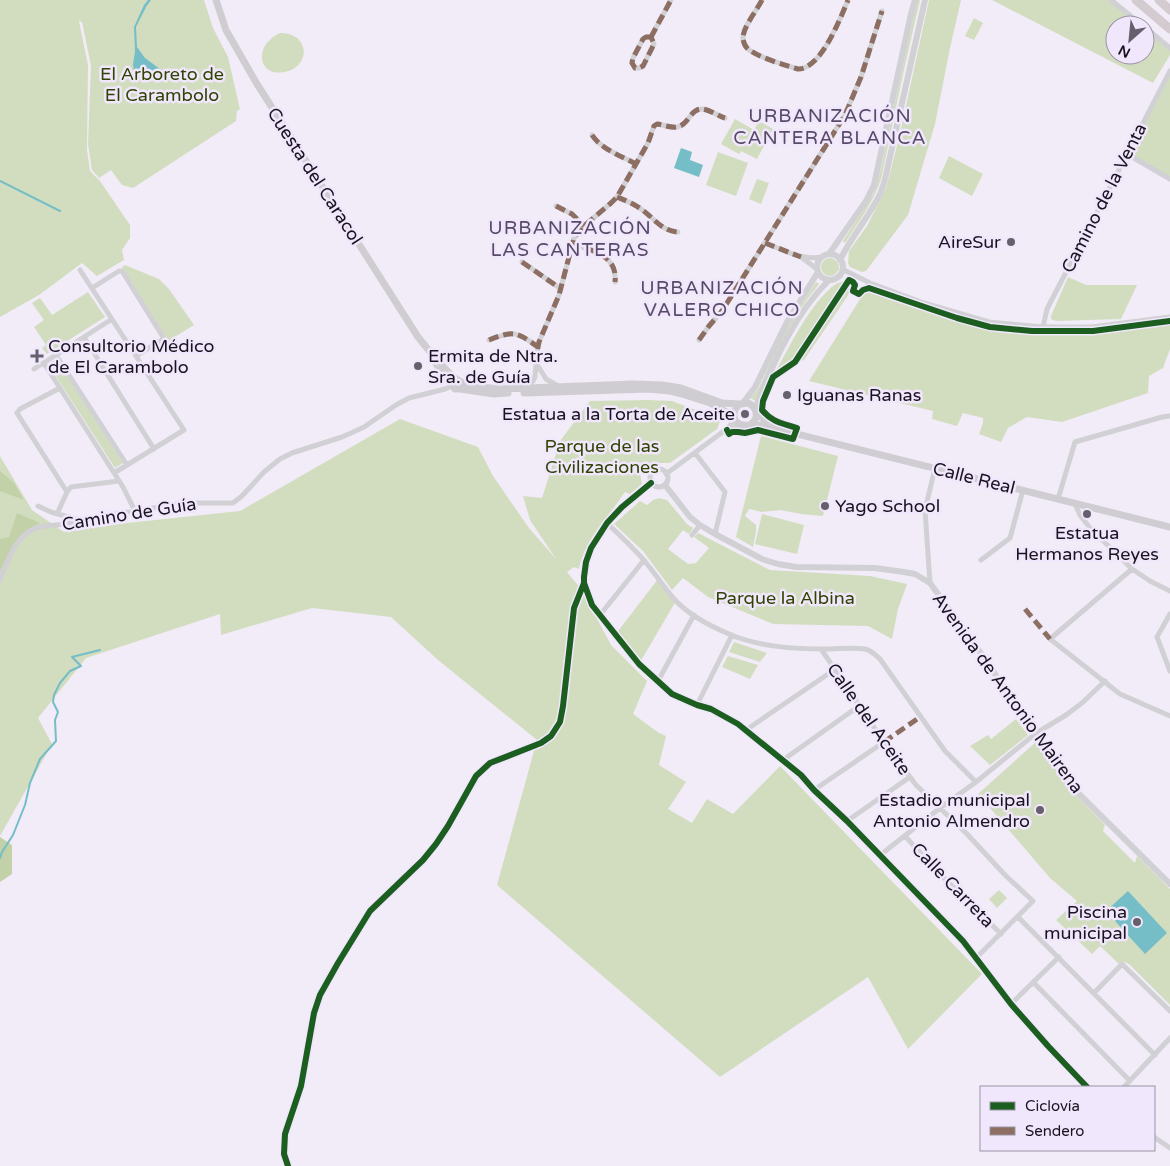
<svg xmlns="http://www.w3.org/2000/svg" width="1170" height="1166" font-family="'Varela Round',sans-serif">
	<rect width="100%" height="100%" fill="#f1ecf7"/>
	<!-- green -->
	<path fill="#d2ddc0" d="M0,0H204L213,28L228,57L240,109L237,111L236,121L233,123L133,188L122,185L111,170L99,178L92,170L88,144L91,66L82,22L79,21L88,65L87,150L90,171L100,181L130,225V238L122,250L124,260L97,276L82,263L39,295L0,317Z
		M917,0H920L905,65L881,179C873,203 859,221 845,243L843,241L874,193L880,173Z
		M929,0H961L950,48L935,124L908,215L866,271L862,272L850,267L848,263L849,251L867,226L886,188L899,138Z
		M992,0H1111L1142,25H1115V55H1145V27L1170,48V55L1153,83Z
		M974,18L983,23L974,40L965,36Z
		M280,33C312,33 310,69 284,72C278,73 274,73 269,70C258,63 261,47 270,40C272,37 276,35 280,33Z
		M1170,71V179L1127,154Z
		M735,119L754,130L759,121L773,129L757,159L741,151L739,154L721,144Z
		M718,152L748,163L736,196L706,185Z
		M949,156L983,174L972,196L939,178Z
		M757,179L769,183L761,204L749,199Z
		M821 267a9 9 0 1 1 18 0a9 9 0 1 1-18 0Z
		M125,265L159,279L169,289L194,325L168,341L122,267Z
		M1068,277L1086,285H1137L1121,319L1056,321L1051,319V316Z
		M847,279L853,284L847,297L804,360L777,369C792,342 809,306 833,286C837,283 842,282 847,279Z
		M816,282L819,284C790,319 773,360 756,401L750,398L757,390L761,383L785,330Z
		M870,283L989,322L1079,326L1170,317V349L1163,368L1149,376L1148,393L1062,422L1027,417L1008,428L1001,442L979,434L983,423V418L963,413L957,426L932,419L933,411L809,381Z
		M88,292L105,317L47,354L42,348L46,345L34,327L44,320L32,303L40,298L52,315Z
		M56,359L123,463L115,468L48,364Z
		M648,400L672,401L706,414L715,413L722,416L717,429L670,463C662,463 656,462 650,466L646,464L640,473L642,484L630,494L625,492C609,517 585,538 579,569L574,567L567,572L581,589L611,645L647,681L633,714L659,733L666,736L659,765L686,782L668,809L692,823L707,799L733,814L780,766L982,974L908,1049L868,977L720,1077L497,885L537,740L438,660L391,617L312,608L221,635L220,614L86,658L38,718L52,744L0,836V456L32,510L64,532L127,523L240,511L400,419L478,447L493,476L529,528L556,559L530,520L523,496L542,498L560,441L590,401Z
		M761,436L838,456L823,516L801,514L780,510L762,512L749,509L745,516L756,525V532L753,547L736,537Z
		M659,498L667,500L687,524L693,528L689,534L683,530L668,549L688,564L696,563L709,548L694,537L698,533L770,570L870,576L907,584L898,609L892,639L868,626L773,624L708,597L683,578L672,590L643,551L614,524L640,501L647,505L653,500Z
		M762,514L804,525L797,554L755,544Z
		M658,579L676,601L639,664L615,635Z
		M734,642L767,653L760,662L729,652Z
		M728,656L758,665L750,679L722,667Z
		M1016,719L1028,735L990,765L970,746L988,735L991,739Z
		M1037,741L1068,787L1105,825L1103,831L1135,863L1137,856L1170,889V1005L1129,964L1122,961L1119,964L1100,946L1092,954L1056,920L1077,901L1050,878L978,794Z
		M999,890L1007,898L997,908L989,899Z"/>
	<!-- forest -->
	<path fill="#c2d1a7" d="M0,471L14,483L24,500L0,491Z
		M17,513L40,523C17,535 12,549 0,571V539L9,537Z
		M0,837L12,845V874L0,882Z"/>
	<!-- water -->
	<path fill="#75bdc7" d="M148,0H151L146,7L136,27L137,47L145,58L164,72L161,76C148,72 149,67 134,72L133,64L135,52L134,27L144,5Z
		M681,148L692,152L690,160L703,165L699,177L674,168Z
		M1128,891L1167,933L1145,954L1106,911Z"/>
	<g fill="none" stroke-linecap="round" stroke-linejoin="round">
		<!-- stream -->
		<path stroke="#75bdc7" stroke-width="2" d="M0,181L60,211
			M0,858L2,852L13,835L25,805L30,783L40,759L56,741L55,720L58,712L53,702L54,695L60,683L70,671L81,666L72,657L100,650"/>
		<!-- minor -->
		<path stroke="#d1d0d4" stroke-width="5" d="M762,0C757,10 743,27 743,38C743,41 745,46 747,48C756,57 785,65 798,69C821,69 840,19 848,0
			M1111,0L1142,25
			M1145,27L1170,48
			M646,37H651L654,44L643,66L639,68H635L632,63L633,58L643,39Z
			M651,37L671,0
			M592,135C601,149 621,156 636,164
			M1127,154L1170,179
			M617,197C624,200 632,203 638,207C653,216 660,231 678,232
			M556,206L572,214L584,226
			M765,243C784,250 802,261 822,257
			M572,244C592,250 618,255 615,282
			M801,257L817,269
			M522,262L561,289
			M842,269L870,283L924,303L989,322L1043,327H1092L1170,317
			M80,270L184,430L114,473
			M92,288L119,271H122L163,337L162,340L136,356
			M1043,327L1047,309L1170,71
			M84,337L154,449
			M489,340C514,330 517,332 538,347
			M699,340L709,326L722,311L845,115L861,77L882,11
			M56,355L127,465
			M44,363L123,487L135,511
			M538,366L546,379L558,386
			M34,369L112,319
			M60,388L20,409L17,413L67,492
			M524,388L533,381L535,377L537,352L539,342L559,295L574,238L584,226L611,203L617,197L648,143L654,126L657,124C664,125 671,128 677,127C689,125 690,108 703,109C710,110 718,116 725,118
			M735,419L728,428L743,426
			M695,453L725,492L715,534
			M650 478a9 9 0 1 1 18 0a9 9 0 1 1-18 0Z
			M666,474L728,428
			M651,483L622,507L607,523L591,548L586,562L584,577V583L592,605L639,664L672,694L697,705L711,709L738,724L801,775L814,790L847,821L963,941L1011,1004L1048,1046L1087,1087
			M1058,499L1075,442L1162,417L1170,416
			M1075,504L1080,515L1090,528L1132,569L1150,581L1170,591
			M38,506L51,512L79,520
			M57,514L67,492L71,487L119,481
			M607,523C620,536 635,549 647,564C657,576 665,589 675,600C689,615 710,626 729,634C759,647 794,649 827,649C838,649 854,647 865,649C871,650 875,655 880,659L945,751L976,782
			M692,535L700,525
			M981,560L1010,538L1023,490
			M1132,569L1050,639L1120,694L1170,716
			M0,580C9,558 17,529 45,526C57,524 68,526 79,520L184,503H233L242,496L264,472L280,459L292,453L342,437L351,433L364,427L396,405L409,398L445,389L452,386
			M930,583L925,510L935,468
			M1170,614L1157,637L1170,671
			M600,615L644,560
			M821,649L884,742L916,785L967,834L1006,876L1033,901L976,958
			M658,681L694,615
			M697,705L732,635
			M746,730L834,670
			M783,760L859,706
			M814,790L884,742
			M847,821L910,777
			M905,836L933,867L1001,934
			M879,856L940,808L976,782L1035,734L1066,715L1082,703L1105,681
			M1018,917L1155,1055
			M1034,983L1130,1081
			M1094,993L1122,964L1170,1011
			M1011,1004L1059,957
			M1124,1087L1170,1038
			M1154,1137L1170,1148
			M288,1166L284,1154L285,1134L301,1086L314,1013L320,995L338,963L370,911L423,860L436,844L448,826L476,776L490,763L541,743L551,736L560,722L563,706L574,608L584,583"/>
		<!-- tertiary -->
		<path stroke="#d1d0d4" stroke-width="6" d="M829,254L866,201L874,185L911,14L915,0
			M817 267a13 13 0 1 1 26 0a13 13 0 1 1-26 0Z
			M840,260C851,237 869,217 880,194C882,189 884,184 885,179L925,0
			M742,404L755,387L787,322L818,272
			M755,409C773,363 794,315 829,280
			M665,485L690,517L700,525L715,534L762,559L778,564L796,567L875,568L904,572L915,574L930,583L985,659L1035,734L1073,788L1170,884"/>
		<!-- secondary -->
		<path stroke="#cfcdd1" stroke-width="7" d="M216,0L226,30L257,84L418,337C427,348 448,376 461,382C474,387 487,388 500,389L633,384L662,385L681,388L722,403L740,404
			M436,364L447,379L452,384
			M452,384L453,387L455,389H460L494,394L508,393
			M524,393L648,389L670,391L682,394L710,403L734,416
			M757,414L775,427
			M751,424C759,418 758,408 748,403L740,404C736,407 734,410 734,415C734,429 752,425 761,425L1170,527"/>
		<!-- motorway -->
		<path stroke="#d3cbcf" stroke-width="9" d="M1136,0L1170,29
			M1159,0L1170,10"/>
		<!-- quiet -->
		<path stroke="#8d6e63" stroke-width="5" stroke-dasharray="10 5" stroke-linecap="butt" d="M762,0C757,10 743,27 743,38C743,41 745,46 747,48C756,57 785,65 798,69C821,69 840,19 848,0
			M646,37H651L654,44L643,66L639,68H635L632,63L633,58L643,39Z
			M651,37L671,0
			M592,135C601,149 621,156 636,164
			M617,197C624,200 632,203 638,207C653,216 660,231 678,232
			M556,206L572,214L584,226
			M765,243L801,257
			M572,244C592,250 618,255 615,282
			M522,262L561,289
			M489,340C514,330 517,332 538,347
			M699,340L709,326L722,311L845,115L861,77L882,11
			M537,364V352L539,342L559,295L574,238L584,226L611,203L617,197L648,143L654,126L657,124C664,125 671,128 677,127C689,125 690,108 703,109C710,110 718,116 725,118
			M1025,609L1050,639
			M884,742L920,717"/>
		<!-- cycleway casing -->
		<g stroke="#f0e7fc" stroke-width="9">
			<path id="cycleway" d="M727,430L729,434L732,432H738L745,433L758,430L793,439L797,428C782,423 773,423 762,410L763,401L773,377L795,362L849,280L853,282L855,285L853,291L859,294L863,290L869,288L957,318L990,327L1032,331H1093L1170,321
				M651,483L622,507L607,523L591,548L586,562L584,577V583L592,605L639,664L672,694L697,705L711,709L738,724L801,775L814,790L847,821L963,941L1011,1004L1048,1046L1087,1087
				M288,1166L284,1154L285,1134L301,1086L314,1013L320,995L338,963L370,911L423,860L436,844L448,826L476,776L490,763L541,743L551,736L560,722L563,706L574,608L584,583"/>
		</g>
		<!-- cycleway -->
		<use href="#cycleway" stroke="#1b5e20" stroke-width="6"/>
	</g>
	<!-- markers -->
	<g fill="#65606b" stroke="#f0e7fc" stroke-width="2">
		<circle cx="1011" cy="242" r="5"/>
		<path d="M34.5 348.5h5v5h5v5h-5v5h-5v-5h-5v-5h5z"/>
		<circle cx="418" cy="366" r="5"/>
		<circle cx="787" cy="395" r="5"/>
		<circle cx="745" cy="414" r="5"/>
		<circle cx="825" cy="506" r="5"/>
		<circle cx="1087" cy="514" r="5"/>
		<circle cx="1040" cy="810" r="5"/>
		<circle cx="1137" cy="922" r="5"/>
	</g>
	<g text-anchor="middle" stroke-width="5" stroke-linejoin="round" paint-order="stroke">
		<!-- park labels -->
		<g font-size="18" fill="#304301" stroke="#f0e7fc">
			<text x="162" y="80">El Arboreto de<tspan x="162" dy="21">El Carambolo</tspan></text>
			<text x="602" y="452">Parque de las<tspan x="602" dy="21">Civilizaciones</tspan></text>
			<text x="785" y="604">Parque la Albina</text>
		</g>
		<!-- street labels -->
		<g font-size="18" fill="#1a1420" stroke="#f0e7fc">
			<text transform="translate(315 176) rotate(57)" y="6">Cuesta del Caracol</text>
			<text transform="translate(1104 198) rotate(-63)" y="6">Camino de la Venta</text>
			<text transform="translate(974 478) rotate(14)" y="6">Calle Real</text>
			<text transform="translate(129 514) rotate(-9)" y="6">Camino de Guía</text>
			<text transform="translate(1008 693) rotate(54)" y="6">Avenida de Antonio Mairena</text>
			<text transform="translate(869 719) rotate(55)" y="6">Calle del Aceite</text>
			<text transform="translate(953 885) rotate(46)" y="6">Calle Carreta</text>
		</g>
		<!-- poi labels -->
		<g font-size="18" fill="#1a1420" stroke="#f0e7fc" text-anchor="end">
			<text x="1001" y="248">AireSur</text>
			<text x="48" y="352" text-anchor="start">Consultorio Médico<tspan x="48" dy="21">de El Carambolo</tspan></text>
			<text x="428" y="362" text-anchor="start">Ermita de Ntra.<tspan x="428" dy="21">Sra. de Guía</tspan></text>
			<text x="797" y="401" text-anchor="start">Iguanas Ranas</text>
			<text x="735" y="420">Estatua a la Torta de Aceite</text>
			<text x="835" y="512" text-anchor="start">Yago School</text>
			<text x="1087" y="539" text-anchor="middle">Estatua<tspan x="1087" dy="21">Hermanos Reyes</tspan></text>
			<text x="1030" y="806">Estadio municipal<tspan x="1030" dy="21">Antonio Almendro</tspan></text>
			<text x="1127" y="918">Piscina<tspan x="1127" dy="21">municipal</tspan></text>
		</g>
		<!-- neighbourhood labels -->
		<g font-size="19" letter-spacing="1" fill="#584b68" stroke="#f0e7fc">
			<text x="830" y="122">URBANIZACIÓN<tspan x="830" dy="22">CANTERA BLANCA</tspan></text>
			<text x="570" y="234">URBANIZACIÓN<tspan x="570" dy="22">LAS CANTERAS</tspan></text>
			<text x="722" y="294">URBANIZACIÓN<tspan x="722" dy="22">VALERO CHICO</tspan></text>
		</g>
	</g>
	<!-- legend -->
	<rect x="980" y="1086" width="175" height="65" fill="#f0e7fc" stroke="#9a93a4"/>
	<rect x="990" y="1102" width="25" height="8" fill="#1b5e20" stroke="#9a93a4"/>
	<text x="1025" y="1111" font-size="15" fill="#1a1420">Ciclovía</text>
	<rect x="990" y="1127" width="25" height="8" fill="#8d6e63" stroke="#9a93a4"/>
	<text x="1025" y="1136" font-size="15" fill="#1a1420">Sendero</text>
	<!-- north arrow -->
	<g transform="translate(1130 40) rotate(207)"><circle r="24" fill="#f0e7fc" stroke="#9a93a4"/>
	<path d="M0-4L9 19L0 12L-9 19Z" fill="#65606b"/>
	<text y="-8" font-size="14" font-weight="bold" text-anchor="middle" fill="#1a1420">N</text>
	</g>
</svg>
